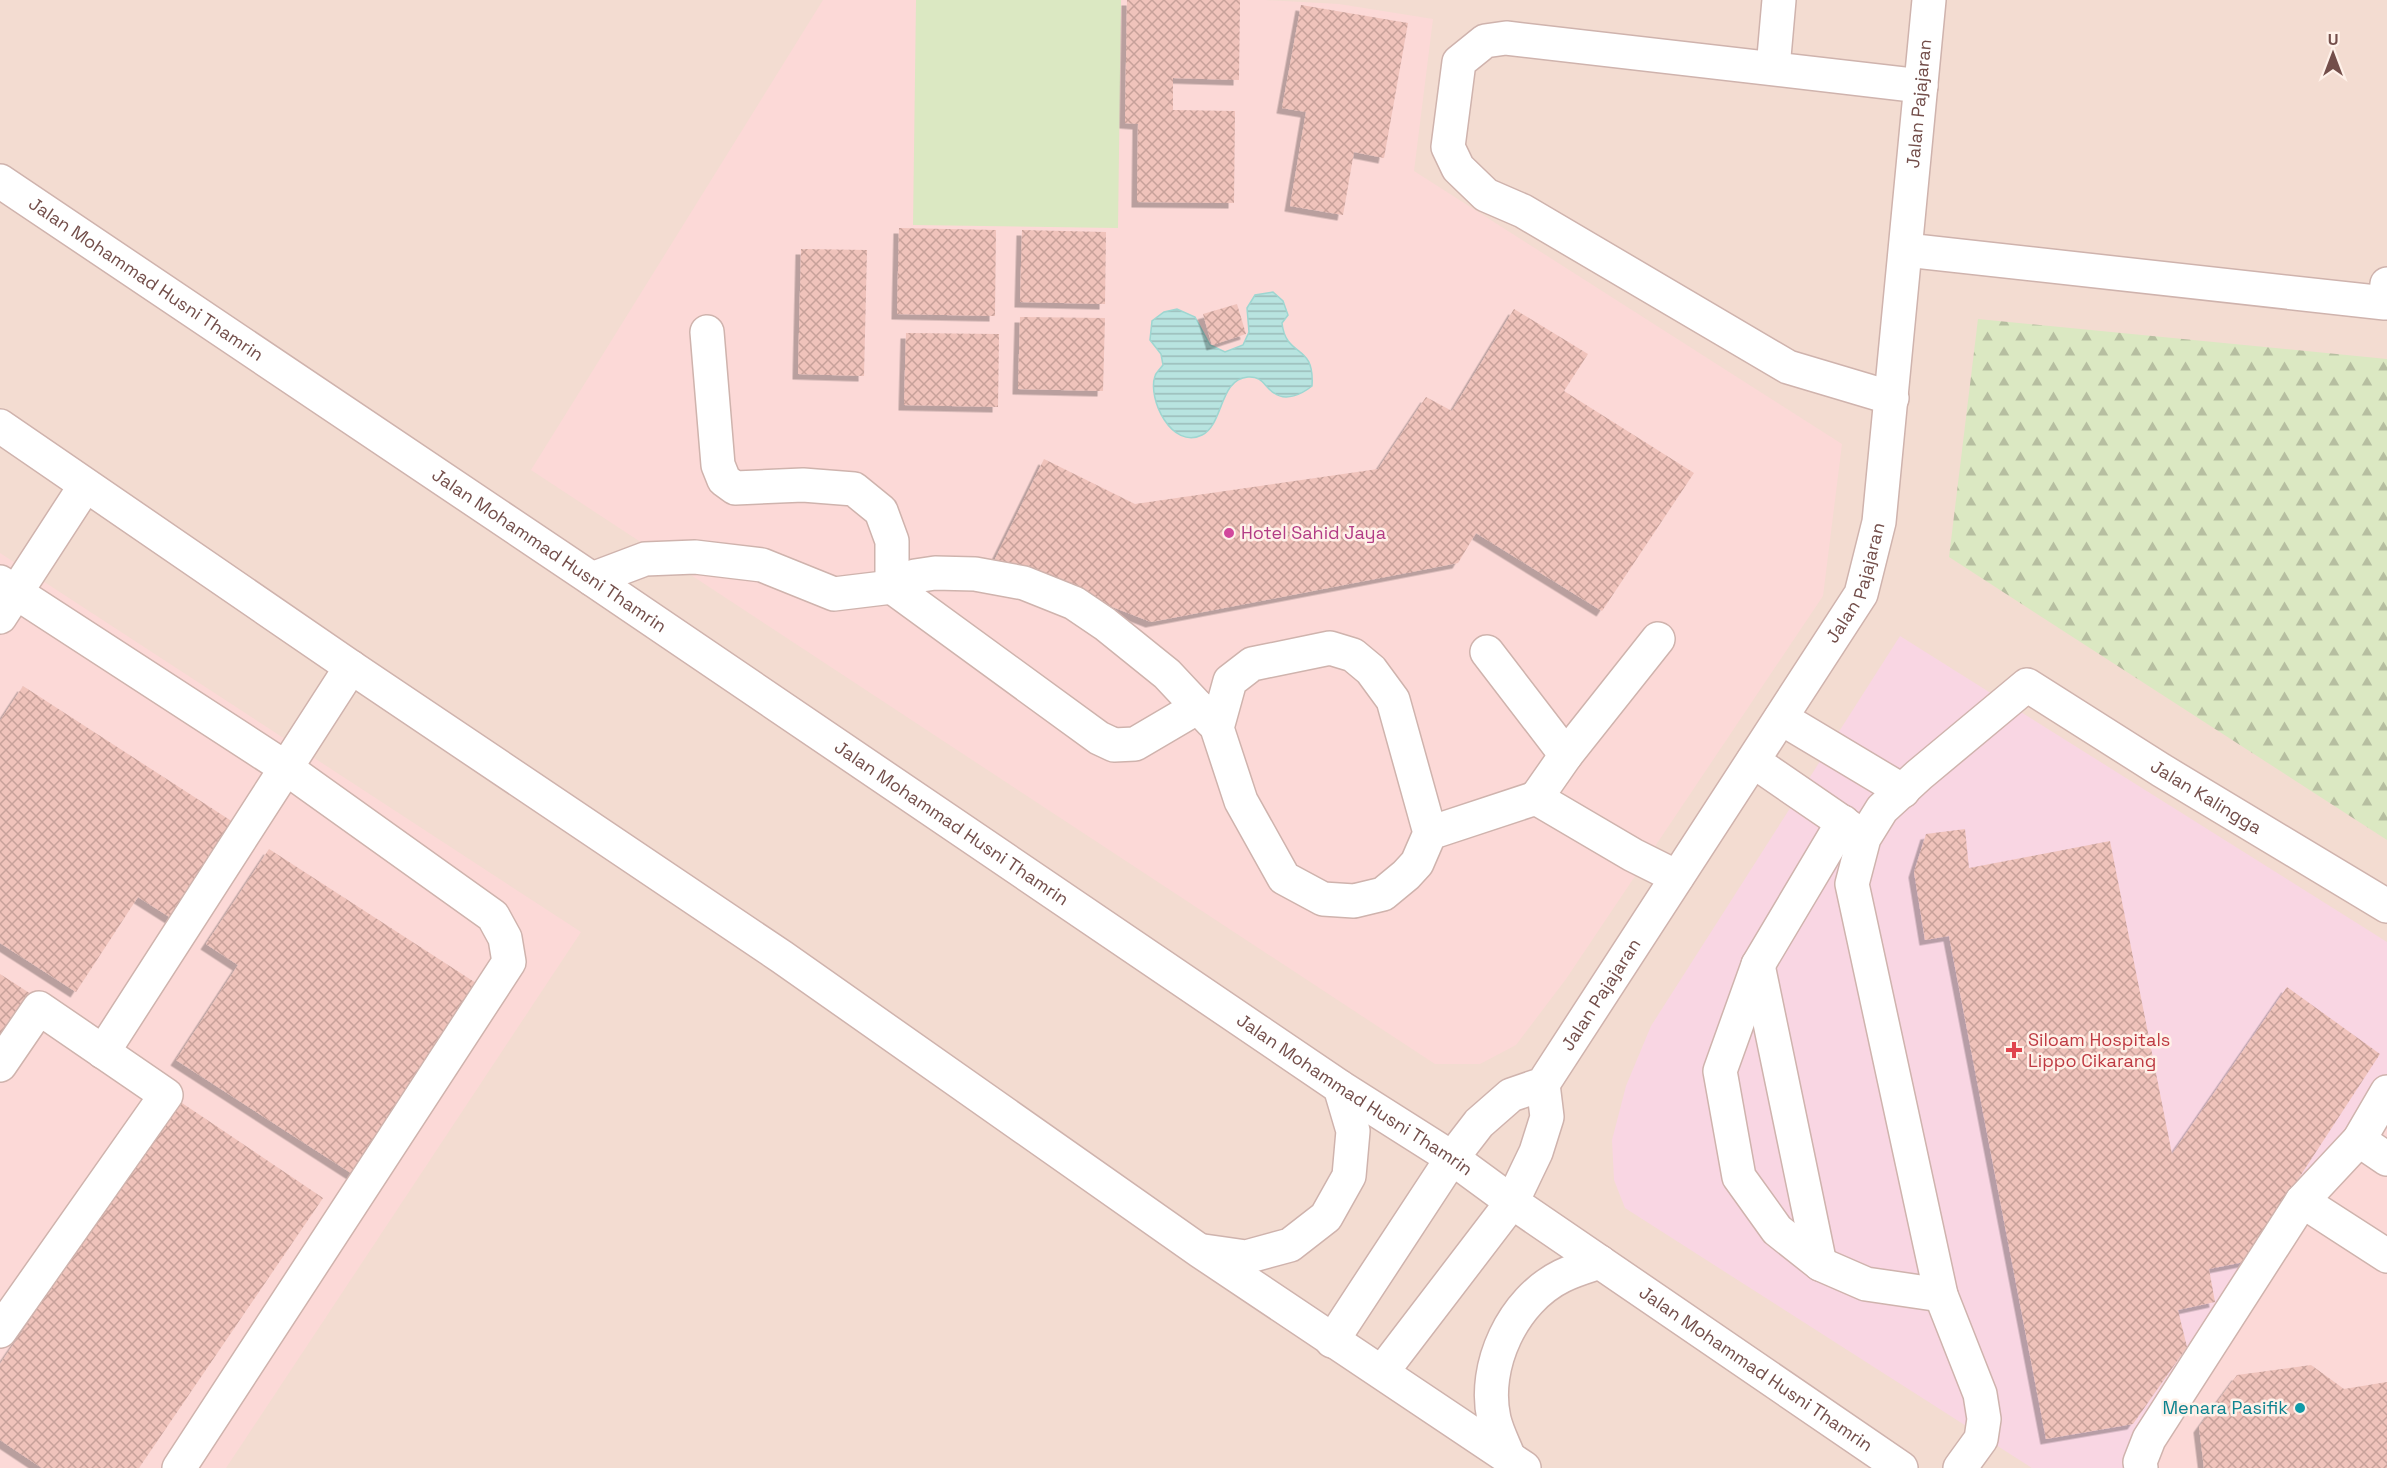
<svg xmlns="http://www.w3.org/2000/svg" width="2387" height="1468" font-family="'Space Grotesk',sans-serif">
	<defs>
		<pattern id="forest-firs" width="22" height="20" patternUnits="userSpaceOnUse" patternTransform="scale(1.5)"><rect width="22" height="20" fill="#dbe8c2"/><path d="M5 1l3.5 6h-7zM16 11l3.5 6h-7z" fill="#b6bea0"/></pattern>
		<pattern id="water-rules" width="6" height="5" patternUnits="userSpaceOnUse" patternTransform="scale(1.5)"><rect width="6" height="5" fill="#b8e4e0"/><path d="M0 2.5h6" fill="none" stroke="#9abbb8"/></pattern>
		<pattern id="building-cross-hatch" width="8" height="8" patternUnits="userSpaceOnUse" patternTransform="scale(1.5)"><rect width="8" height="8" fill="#f0c3bb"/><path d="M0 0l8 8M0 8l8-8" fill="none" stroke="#c7a19a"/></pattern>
		<filter id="shadow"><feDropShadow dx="-5.5" dy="5.5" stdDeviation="0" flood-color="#0004"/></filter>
	</defs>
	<rect width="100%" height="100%" fill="#fcece3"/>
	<!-- residential -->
	<path fill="#f3dcd1" d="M0,0H2387V1468H0Z"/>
	<!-- commercial -->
	<path fill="#fcd9d7" d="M823,0H1265L1339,4L1433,19L1414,171L1842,444L1823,596L1566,979L1516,1045L1480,1064H1435L531,470Z
		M0,553L581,932L226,1468H0Z
		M2387,1075V1468H2141L2270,1258Z"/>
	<!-- medical -->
	<path fill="#f9d6e3" d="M1900,636L2387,942V1075L2270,1258L2141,1468H2032L1625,1208L1614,1180L1612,1140L1626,1086L1651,1026Z"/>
	<!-- forest -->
	<path fill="url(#forest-firs)" d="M1978,319L2387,359V840L1949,557Z"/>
	<!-- pitch -->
	<path fill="#dbe8c2" d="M916,0H1121L1118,228L913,225Z"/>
	<!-- water -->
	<path fill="url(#water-rules)" stroke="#9ed6d1" stroke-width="1.5" d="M1273,292L1283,301L1288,315L1282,323C1286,359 1315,342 1312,386C1302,394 1286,402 1274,393C1264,387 1263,376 1248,377C1219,379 1224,424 1202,435C1172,450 1147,399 1155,376C1156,372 1161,368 1163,365L1161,354L1150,340L1152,321L1164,312L1177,309L1195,317L1210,345L1225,352L1243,345L1249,332L1247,308L1255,295Z"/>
	<!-- building -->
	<path fill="url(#building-cross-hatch)" filter="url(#shadow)" d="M1127,0H1240L1239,80L1173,78V110L1235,111L1234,203L1137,202L1138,124L1125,123Z
		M1301,5L1408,23L1384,158L1354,152L1343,215L1290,206L1306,112L1282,108Z
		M899,228L996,230L995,316L897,314Z
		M1022,230L1106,232L1105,304L1020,302Z
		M801,249L867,250L864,376L798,374Z
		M1237,304L1246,334L1212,345L1203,314Z
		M1514,309L1588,354L1564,391L1694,473L1602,611L1476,533L1458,563L1151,622L994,561L1044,459L1135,504L1378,469L1426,397L1452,411Z
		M1020,317L1105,318L1103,391L1018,389Z
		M906,333L999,334L998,407L904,405Z
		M23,686L233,822L171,918L138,897L76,992L0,943V721Z
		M1965,829L1969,868L2110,841L2172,1154L2287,987L2380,1054L2244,1262L2209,1269L2215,1302L2178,1310L2187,1347L2133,1424L2046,1439L1949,936L1925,940L1914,872L1926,834Z
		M269,849L479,985L354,1175L176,1060L238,965L206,944Z
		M0,974L31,994L0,1040Z
		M179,1101L323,1198L139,1468H42L0,1440V1364Z
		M2311,1365L2344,1389L2387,1382V1468H2204L2199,1427L2237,1375Z"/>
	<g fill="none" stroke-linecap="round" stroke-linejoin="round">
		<!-- minor casing -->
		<g stroke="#cfb3ad" stroke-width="36">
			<g id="minor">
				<path d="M1773,68L1779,0"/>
				<path id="s1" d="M0,181L592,579L1340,1087L1452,1158L1512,1202L1901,1468"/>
				<path d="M1906,250L2385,303L2387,284"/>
				<path d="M707,332L718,465L724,480L735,488L803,485L854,489L881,511L892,541V587L1099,738L1114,745L1135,744L1198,707"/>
				<path d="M1892,398L1788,367L1523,211L1486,195L1458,168L1448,147L1459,62L1485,41L1506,38L1921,86"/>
				<path d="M0,426L351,667L782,957L1200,1251L1524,1468"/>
				<path d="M592,579L645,559L695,557L762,565L834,594L892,587L915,576L935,573L975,574L1024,583L1074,603L1105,624L1167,674L1212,722"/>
				<path d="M0,582L286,768L493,916L505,938L509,962L179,1468"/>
				<path d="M0,617L85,486"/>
				<path d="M1487,652L1566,755"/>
				<path d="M1781,718L1903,791"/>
				<path d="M1753,761L1861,835"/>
				<path d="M1536,798L1566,755L1658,639"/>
				<path d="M1843,822L1758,965L1720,1071L1739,1177L1777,1230L1820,1264L1866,1284L1941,1295"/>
				<path d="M1430,833L1393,700L1371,670L1353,655L1330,648L1252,664L1230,681L1217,728L1241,801L1284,878L1323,899L1354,901L1383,894L1406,875L1417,863L1430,833L1536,798L1633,855L1677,877"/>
				<path d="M1758,965L1820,1264"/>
				<path d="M103,1052L351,667"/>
				<path d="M0,1065L39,1008L166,1095L0,1331"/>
				<path d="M2359,1140L2387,1159"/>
				<path d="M2302,1201L2387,1256"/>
				<path d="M1204,1251L1246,1257L1290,1245L1326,1217L1349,1176L1353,1131L1340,1087"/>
				<path id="s2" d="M1332,1341L1452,1158L1479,1123L1511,1095L1543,1084L1861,594L1879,522L1929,0"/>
				<path d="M1382,1372L1512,1202L1536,1152L1547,1117L1543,1084"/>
				<path d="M1509,1458C1504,1445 1497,1432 1494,1419C1482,1366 1513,1300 1562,1276C1574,1270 1588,1266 1600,1262"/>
				<path id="s3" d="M1960,1468L1981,1439L1984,1419L1980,1394L1941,1295L1852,884L1864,838L1882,809L1919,775L2027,685L2161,770L2387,906"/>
				<path d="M2141,1468L2140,1462L2149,1439L2302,1201L2359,1140L2387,1092"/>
			</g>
		</g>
		<!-- minor -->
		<use href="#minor" stroke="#fff" stroke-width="33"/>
	</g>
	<!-- markers -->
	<circle fill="#d1479c" stroke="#fff1e9" stroke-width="2" cx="1229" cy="533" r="6"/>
	<path fill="#e0444e" stroke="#fff1e9" stroke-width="2" d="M2011 1041h6v6h6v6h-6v6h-6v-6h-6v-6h6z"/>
	<circle fill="#0f9aa8" stroke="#fff1e9" stroke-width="2" cx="2300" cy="1408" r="6"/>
	<g text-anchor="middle" stroke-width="5" stroke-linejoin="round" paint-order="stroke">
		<!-- street labels -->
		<g font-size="18" fill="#734e4a" stroke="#fff1e9">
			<text dy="6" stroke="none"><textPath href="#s2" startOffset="1418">Jalan Pajajaran</textPath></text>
			<text dy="6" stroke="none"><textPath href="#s1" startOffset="176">Jalan Mohammad Husni Thamrin</textPath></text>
			<text dy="6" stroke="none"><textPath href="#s1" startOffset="662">Jalan Mohammad Husni Thamrin</textPath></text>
			<text dy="6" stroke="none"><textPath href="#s2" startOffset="932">Jalan Pajajaran</textPath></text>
			<text dy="6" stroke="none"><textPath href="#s3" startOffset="1092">Jalan Kalingga</textPath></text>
			<text dy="6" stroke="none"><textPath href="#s1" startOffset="1148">Jalan Mohammad Husni Thamrin</textPath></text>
			<text dy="6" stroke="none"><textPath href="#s2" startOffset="446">Jalan Pajajaran</textPath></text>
			<text dy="6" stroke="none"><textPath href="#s1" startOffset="1634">Jalan Mohammad Husni Thamrin</textPath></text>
			<text dy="6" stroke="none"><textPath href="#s1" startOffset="2120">Jalan Mohammad Husni Thamrin</textPath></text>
		</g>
		<!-- hotel labels -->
		<g font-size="18" fill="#b23c85" stroke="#fff1e9" text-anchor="start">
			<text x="1241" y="539">Hotel Sahid Jaya</text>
		</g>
		<!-- health labels -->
		<g font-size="18" fill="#be3a42" stroke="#fff1e9" text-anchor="start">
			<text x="2028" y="1046">Siloam Hospitals<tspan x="2028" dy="21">Lippo Cikarang</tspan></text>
		</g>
		<!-- culture labels -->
		<g font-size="18" fill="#0d838f" stroke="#fff1e9" text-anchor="end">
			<text x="2288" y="1414">Menara Pasifik</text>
		</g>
	</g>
	<!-- north arrow -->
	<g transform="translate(2333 54)" stroke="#fff1e9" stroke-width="4.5" paint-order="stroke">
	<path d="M0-4.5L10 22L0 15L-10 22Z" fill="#734e4a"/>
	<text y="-9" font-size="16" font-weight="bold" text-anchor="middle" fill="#734e4a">U</text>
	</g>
</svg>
